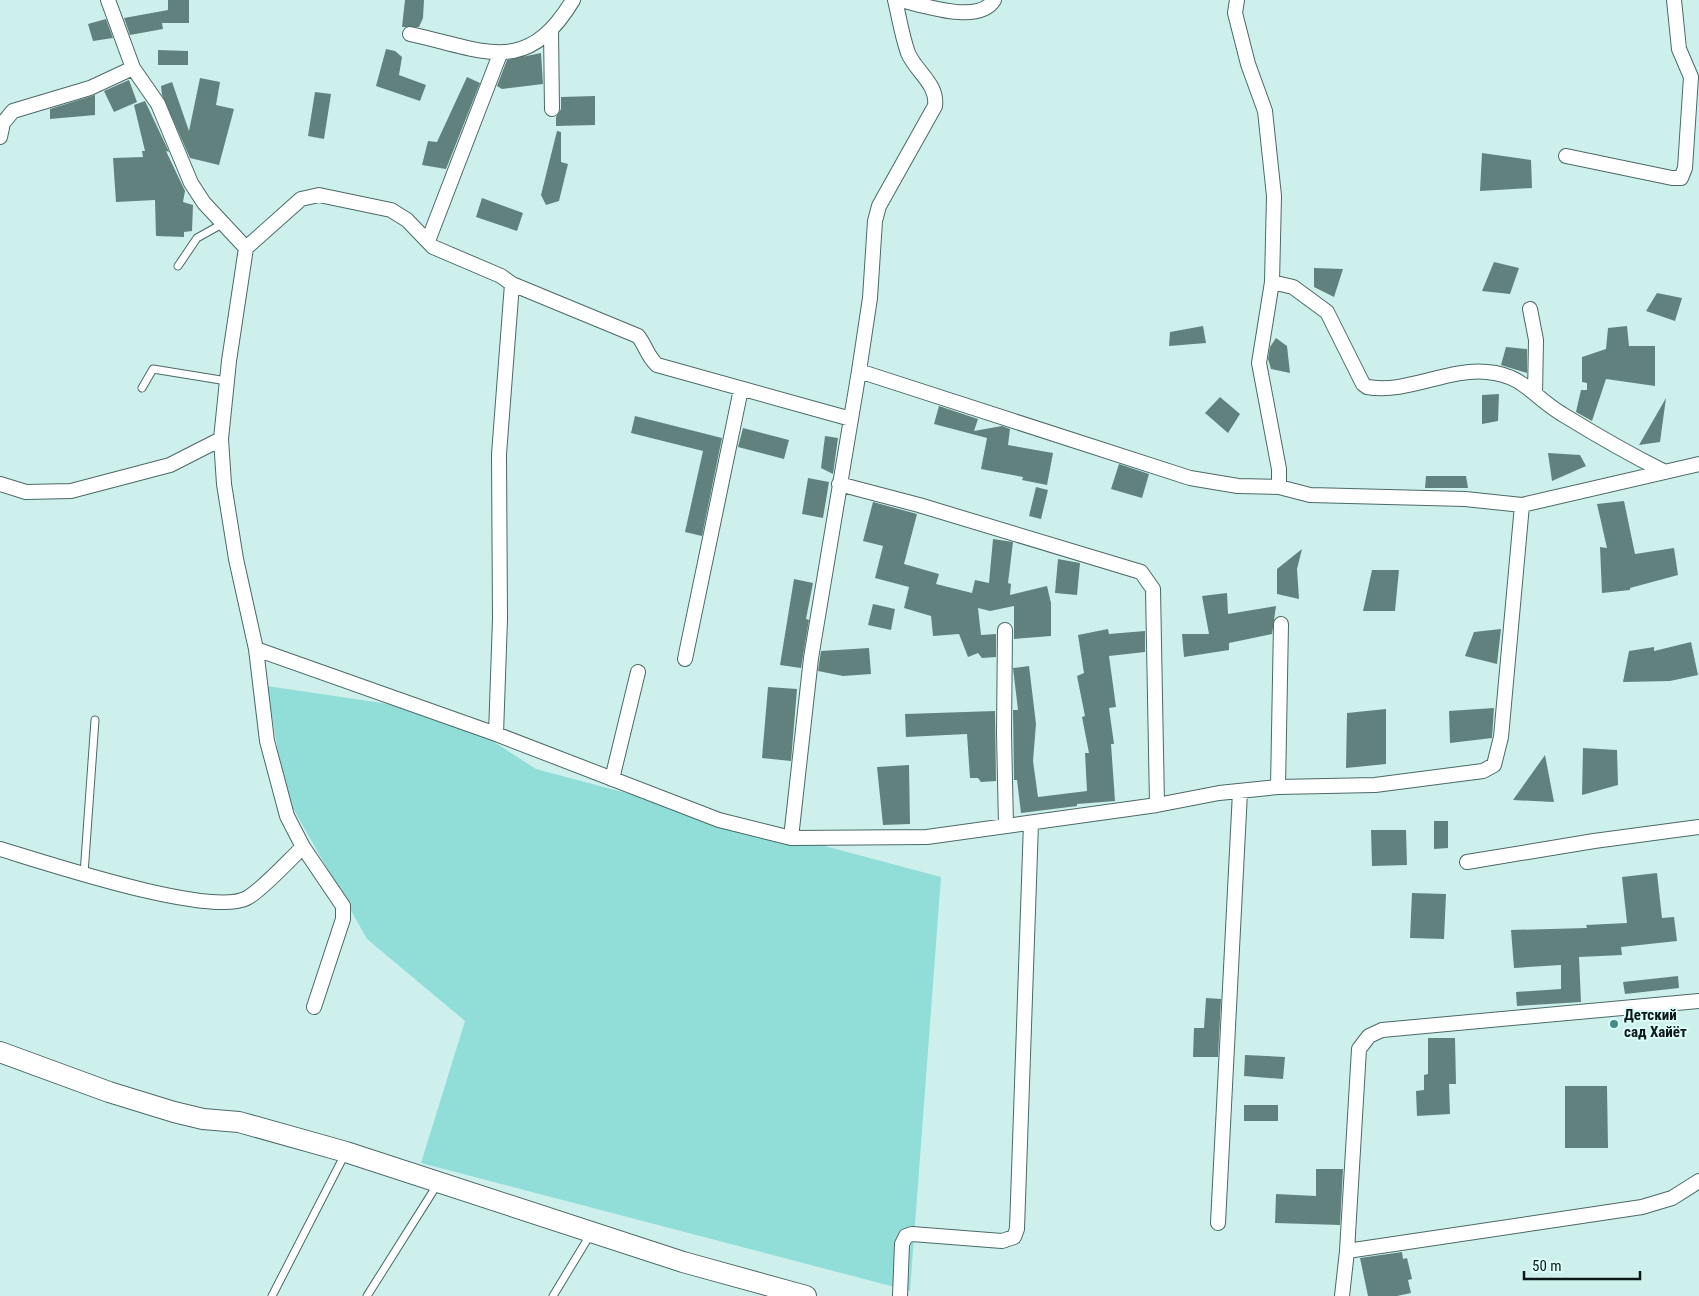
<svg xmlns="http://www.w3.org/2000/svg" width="1699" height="1296" font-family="'Roboto Condensed',sans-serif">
	<rect width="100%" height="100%" fill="#cef0ed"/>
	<!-- green -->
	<path fill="#91ded9" d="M267,686L402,706L483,735L536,769L941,877L910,1291L421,1163L465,1021L367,939L285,794Z"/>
	<!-- building -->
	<path fill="#61817e" d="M168,0H189V23H162L163,29L130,35L124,18L168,10Z
		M405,0H424L423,18L419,27H402Z
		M106,19L113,38L93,41L88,24Z
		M386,49L395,51L402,57L399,75L426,85L420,101L376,86Z
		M158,50L188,51V65H158Z
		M541,53L543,84L502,89L497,86L507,60Z
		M467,77L480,83L446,169L422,165L428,141L437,142Z
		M200,78L220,82L216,105L234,109L219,165L190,158L162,95L161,86L172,82L189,131Z
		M129,80L137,102L114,112L104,91Z
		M315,92L331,94L324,139L308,136Z
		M95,95V115L50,119V109Z
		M595,96V125L556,126V117L561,109V97Z
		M145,101L169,152L166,151L185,191L183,202L193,205L192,231L184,232V237L156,236L155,200L116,202L113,158L143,157L142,151H145L134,105Z
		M557,131L561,132V162L568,164L559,201L546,205L541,195Z
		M1482,153L1531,160L1532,188L1480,191Z
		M482,198L523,213L517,231L476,217Z
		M1494,262L1519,268L1510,294L1482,291Z
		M1314,268L1343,269L1334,297L1314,287Z
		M1657,293L1682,298L1675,321L1646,311Z
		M1203,326L1206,343L1169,346L1170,332Z
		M1627,326L1629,346H1655V386L1606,379L1592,421L1576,412L1581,390H1587V383L1582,382V357L1606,349L1608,328Z
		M1276,338L1287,346L1290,373L1271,369L1268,359L1270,347Z
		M1506,347L1527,349V373L1501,365Z
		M1499,394L1498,421L1482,424V395Z
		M1220,397L1240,414L1228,433L1205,413Z
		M1666,398L1660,442L1639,445Z
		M939,406L978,419L974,431L1002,426L1010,429L1008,445L1053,453L1047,485L1022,480L1023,477L981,469L987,438L934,424Z
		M635,416L722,438L702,536L685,532L703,451L631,433Z
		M743,428L789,440L784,459L738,447Z
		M825,436L838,438L833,474L821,468Z
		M1548,453L1580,455L1586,466L1552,481Z
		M1119,464L1149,474L1142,498L1111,489Z
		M1426,476H1466L1468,488H1425Z
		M808,478L829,482L823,518L802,514Z
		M1036,487L1048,490L1041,519L1029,516Z
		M1624,501L1635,554L1674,548L1678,575L1630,588V590L1602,593L1600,547L1607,548L1597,504Z
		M873,502L917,514L904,564L939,574L936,584L972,593L975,580L989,583L993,539L1013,542L1008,583L1011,584L1010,595L1047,586L1051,603V636L1014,639V606L990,611L978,608L981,635L996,634V657L982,658L978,653L968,657L959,634L933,636L931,616L904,608L909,587L875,578L883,546L863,541Z
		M1302,549L1297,569L1299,599L1277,594V569Z
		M1058,559L1080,563L1077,595L1055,593Z
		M1372,570H1399L1395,611H1363Z
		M794,579L813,583L806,619L809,620L801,668L780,665Z
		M1227,593L1228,614L1276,606L1272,634L1229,643V650L1184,657L1182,634H1209L1202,596Z
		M873,604L895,609L891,630L868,625Z
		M1108,629L1109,634L1145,631V652L1109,656L1116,707L1109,708L1114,744H1111L1115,801L1077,804V806L1021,813L1017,780H1014L1013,710H1018L1013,668L1029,666L1036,724L1033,761L1038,797L1087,791L1085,753H1089L1082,717L1085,716L1077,676L1084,673L1078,635Z
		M1501,629L1497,664L1465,656L1474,632Z
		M1691,642L1698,675L1670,681L1623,682L1629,651L1654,647V651Z
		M869,648L871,674L843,676L818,671L821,651Z
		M768,687L797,689L791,761L762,758Z
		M1494,708L1492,738L1450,743L1449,711Z
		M1386,709V764L1346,768L1347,713Z
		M995,711L996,781L981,782L978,778H970L967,734L906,737L905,714Z
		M1583,748L1617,750L1618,785L1582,795Z
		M1545,755L1554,802L1513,800Z
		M909,765L910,824L883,825L877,767Z
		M1434,821H1448V848L1434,849Z
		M1371,830H1406L1407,865L1372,866Z
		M1657,873L1662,918L1674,917L1677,941L1621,947L1622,955L1579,957L1581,1002L1517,1006L1516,992L1561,989V965L1514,968L1511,930L1587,928L1586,925L1627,923L1622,877Z
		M1412,893L1446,894L1444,939L1410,938Z
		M1678,976L1679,988L1625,994L1623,982Z
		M1206,998L1221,999L1218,1057H1193L1194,1028H1204Z
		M1428,1038H1455L1456,1084H1449L1450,1114L1417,1116L1416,1091L1424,1090V1075L1428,1074Z
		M1245,1055L1285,1057L1283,1079L1244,1076Z
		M1565,1086H1607L1608,1148H1565Z
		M1244,1105H1278V1121H1244Z
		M1316,1169H1343L1340,1225L1275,1223L1276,1194L1316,1196Z
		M1402,1252L1403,1259L1407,1258L1412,1279L1408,1280L1411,1293L1397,1296H1368L1360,1258Z"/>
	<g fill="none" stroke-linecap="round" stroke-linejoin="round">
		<!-- lane casing -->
		<g stroke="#4a6967" stroke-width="9">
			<path id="lane" d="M178,266L197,238L222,224
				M142,388L153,369L227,381
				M84,874L95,720
				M272,1296L345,1154
				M367,1296L437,1185
				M553,1296L590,1235"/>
		</g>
		<!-- street casing -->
		<g stroke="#4a6967" stroke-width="16">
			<path id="street" d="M108,0L133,68L158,104L191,183L204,203L246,248L229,361L221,439L224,484L236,559L256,649L267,741L287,816L303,847L343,906V919L314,1007
				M900,0C923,5 979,25 994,0
				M1237,0L1235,13L1248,64L1265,111L1274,196L1272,282L1259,363L1279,469V487
				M551,30L552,109
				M410,34C484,50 526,78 573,0
				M0,137L3,123L13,111L90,88L133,68
				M1566,156L1672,178H1681L1685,168L1691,77L1679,49L1674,0
				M428,241L500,54
				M246,248L301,199L319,195L391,210L407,220L433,247L501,276L512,284L499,454L500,619L496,734
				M1272,282L1293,287L1327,312L1363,384L1367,387C1408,394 1447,368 1487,372C1524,375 1533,397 1562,414C1596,435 1629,454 1665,472
				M512,284L638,336C646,346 647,356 657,365L851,419
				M1530,309L1536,340L1535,394
				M859,371L1190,478L1238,486L1279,487L1310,495L1465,499L1522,505L1699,464
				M0,484L26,492L71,491L170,465L221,439
				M839,484L919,505L1141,572L1153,589L1157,805
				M1005,630L1004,733L1006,826
				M256,649L496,734L719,820L791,838L927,837L1157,805L1219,793L1278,787L1375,785L1483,771L1494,765L1501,737L1522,505
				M685,659L741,389
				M612,779L638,672
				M1278,787L1281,624
				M791,838L811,658L859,371L870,298L875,221L879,206L935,106C938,84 916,72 908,53C902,36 899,17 895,0
				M0,849C44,862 211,918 247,898C262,890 289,860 303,847
				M1467,862L1594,841L1699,827
				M1218,1223L1240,792
				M1347,1251L1642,1207L1672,1198L1699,1181
				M900,1296L902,1244L906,1236L912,1234L1002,1241L1014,1237L1017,1229L1031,823
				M1342,1296L1347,1251L1359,1049L1369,1036L1382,1030L1699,1001"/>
		</g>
		<!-- secondary casing -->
		<g stroke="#4a6967" stroke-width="22">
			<path id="secondary" d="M0,1052L109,1092L174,1112L203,1119L239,1122L346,1152L683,1262L806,1296"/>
		</g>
		<!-- lane -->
		<use href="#lane" stroke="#fff" stroke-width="7"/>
		<!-- street -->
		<use href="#street" stroke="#fff" stroke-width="14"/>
		<!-- secondary -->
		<use href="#secondary" stroke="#fff" stroke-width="20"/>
	</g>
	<!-- markers -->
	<circle fill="#458c87" stroke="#dbfdfa" stroke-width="2" cx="1614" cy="1024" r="5"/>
	<g text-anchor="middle" stroke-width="4" stroke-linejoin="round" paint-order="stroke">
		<!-- poi labels -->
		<g font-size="15" font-weight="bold" fill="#0b1817" stroke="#dbfdfa" text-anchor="start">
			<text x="1624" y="1020">Детский<tspan x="1624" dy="17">сад Хайёт</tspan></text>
		</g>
	</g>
	<!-- scale -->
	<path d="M1524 1271v8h116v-8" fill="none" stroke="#0b1817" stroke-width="2.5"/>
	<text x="1532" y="1271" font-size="15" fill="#0b1817" stroke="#dbfdfa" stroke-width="4" paint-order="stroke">50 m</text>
</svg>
